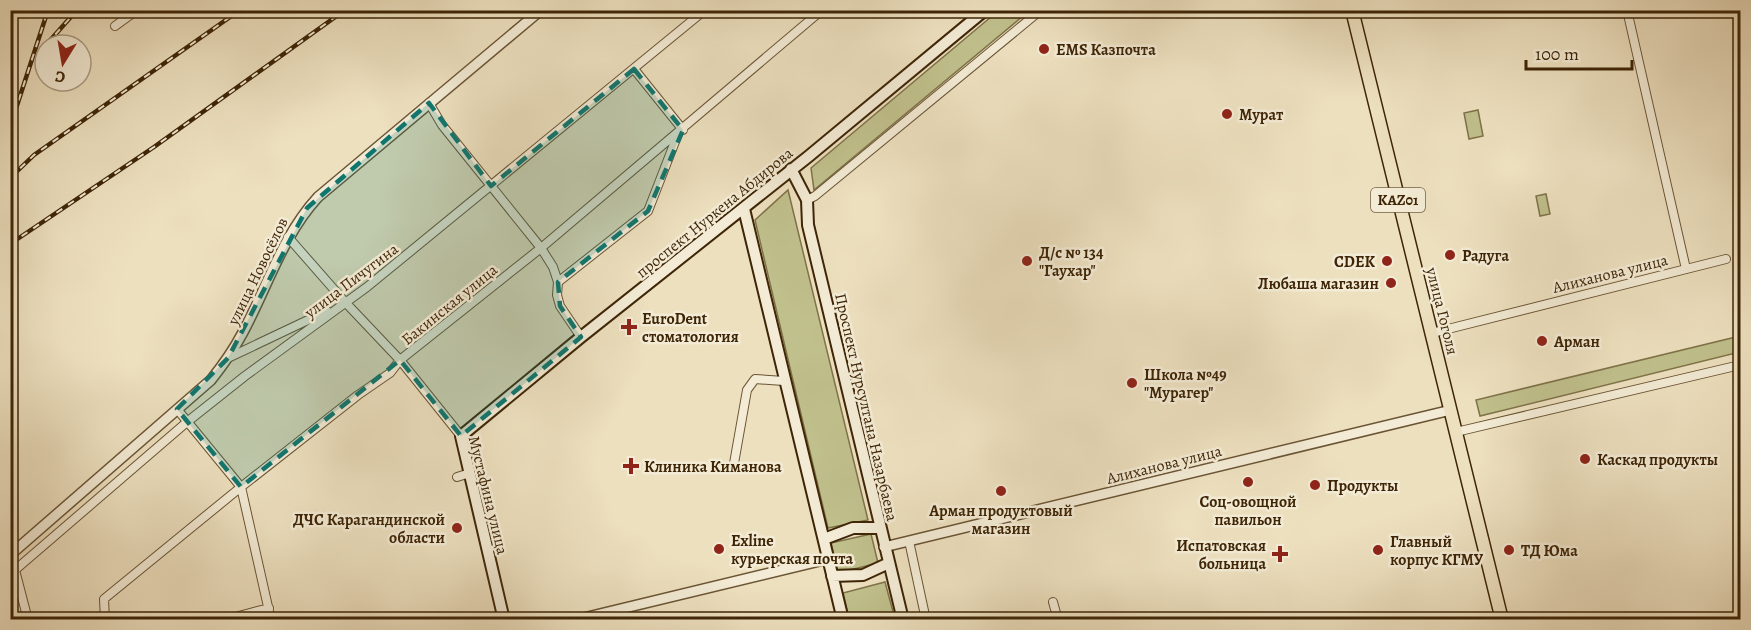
<svg xmlns="http://www.w3.org/2000/svg" width="1751" height="630" font-family="Alegreya,serif">
	<rect width="100%" height="100%" fill="#ede0bf"/>
	<filter id="stains"><feTurbulence type="fractalNoise" baseFrequency=".00333" numOctaves="4"/><feColorMatrix values="0 0 0 0 .2 0 0 0 0 .09 0 0 0 0 .02 0 0 0 .5 -.17"/></filter>
	<radialGradient id="worn" r=".72"><stop offset=".6" stop-color="#630" stop-opacity="0"/><stop offset="1" stop-color="#630" stop-opacity=".3"/></radialGradient>
	<!-- green -->
	<path fill="#c0c08c" stroke="#7f7249" stroke-width="1.5" d="M998,11H1029L814,190L811,168Z
		M1478,110L1483,136L1469,139L1464,113Z
		M788,190L868,520L828,528L755,220Z
		M1546,194L1550,214L1540,216L1536,196Z
		M1740,336V352L1480,416L1476,400Z
		M871,534L878,563L838,573L831,543Z
		M885,582L895,619H849L843,593Z"/>
	<g fill="none" stroke-linecap="round" stroke-linejoin="round">
		<!-- minor casing -->
		<g stroke="#6a5434" stroke-width="10">
			<path id="minor" d="M1627,10L1686,269
				M115,26L137,10
				M634,69L683,130
				M429,103L442,125L541,248L553,267L558,282L557,295L560,306L581,337
				M807,200L815,196L1041,10
				M288,237L345,302L400,360L461,436
				M558,282L648,211L678,134
				M1432,333L1726,259
				M228,358L327,311
				M177,409L241,487L271,620
				M1456,432L1740,365
				M733,469L747,390L755,379L784,381
				M457,477L470,473
				M909,541L926,620
				M10,565L15,570L28,620
				M15,570L187,422L245,376L367,287L705,10
				M1053,602L1058,620
				M105,620L104,599L241,487L358,395L390,373L400,360L541,248L822,10
				M224,620L269,608"/>
		</g>
		<!-- tertiary casing -->
		<g stroke="#6a5434" stroke-width="12">
			<path id="tertiary" d="M884,547L1451,410
				M10,555L211,380C223,365 233,351 242,334C267,288 282,236 318,197L541,10
				M575,620L828,559"/>
		</g>
		<!-- secondary casing -->
		<g stroke="#3e2506" stroke-width="14">
			<path id="secondary" d="M791,169L807,200L808,225L903,620
				M744,209L843,620
				M824,539L853,528H880
				M832,576L863,575L889,563
				M504,620L461,436L581,337L809,156L985,10"/>
		</g>
		<!-- trunk casing -->
		<g stroke="#3e2506" stroke-width="15">
			<path id="trunk" d="M1352,10L1502,620"/>
		</g>
		<!-- minor -->
		<use href="#minor" stroke="#f3ebd5" stroke-width="8"/>
		<!-- tertiary -->
		<use href="#tertiary" stroke="#f3ebd5" stroke-width="9"/>
		<!-- secondary -->
		<use href="#secondary" stroke="#f3ebd5" stroke-width="10"/>
		<!-- trunk -->
		<use href="#trunk" stroke="#ede0bf" stroke-width="12"/>
		<!-- rail casing -->
		<g stroke="#3e2506" stroke-width="4.5">
			<path id="rail" d="M46,45L77,10
				M10,127L48,10
				M10,178L34,155L240,10
				M10,244L154,147L345,10"/>
		</g>
		<!-- rail -->
		<use href="#rail" stroke="#f3ebd5" stroke-width="2" stroke-dasharray="7" stroke-linecap="butt"/>
	</g>
	<!-- marked area -->
	<path fill="#0f766e" fill-opacity="0.2" stroke="#0f766e" stroke-width="4.5" stroke-dasharray="12 8" stroke-linejoin="round" d="M634,69L683,130L648,211L558,282L560,306L581,337L461,436L400,360L241,487L177,409L228,358L307,208L429,103L491,186Z"/>
	<!-- markers -->
	<g fill="#8f2418" stroke="#f3ebd5" stroke-width="2">
		<circle cx="1044" cy="49" r="6"/>
		<circle cx="1227" cy="114" r="6"/>
		<circle cx="1450" cy="255" r="6"/>
		<circle cx="1027" cy="261" r="6"/>
		<circle cx="1387" cy="261" r="6"/>
		<circle cx="1391" cy="283" r="6"/>
		<path d="M626 318h6v6h6v6h-6v6h-6v-6h-6v-6h6z"/>
		<circle cx="1542" cy="341" r="6"/>
		<circle cx="1132" cy="383" r="6"/>
		<circle cx="1585" cy="459" r="6"/>
		<path d="M628 457h6v6h6v6h-6v6h-6v-6h-6v-6h6z"/>
		<circle cx="1248" cy="482" r="6"/>
		<circle cx="1315" cy="485" r="6"/>
		<circle cx="1001" cy="491" r="6"/>
		<circle cx="457" cy="528" r="6"/>
		<circle cx="719" cy="549" r="6"/>
		<circle cx="1378" cy="550" r="6"/>
		<circle cx="1509" cy="550" r="6"/>
		<path d="M1277 545h6v6h6v6h-6v6h-6v-6h-6v-6h6z"/>
	</g>
	<g text-anchor="middle" stroke-width="5" stroke-linejoin="round" paint-order="stroke">
		<!-- shield labels -->
		<rect fill="#f3ebd5" stroke="#746044" stroke-width="1.5" x="1371" y="188" width="54" height="24" rx="4.5"/>
		<g font-size="15" font-weight="bold" fill="#3e2506">
			<text x="1398" y="205">KАZ01</text>
		</g>
		<!-- poi labels -->
		<g font-size="16" font-weight="bold" fill="#3e2506" stroke="#f3ebd5" text-anchor="start">
			<text x="1056" y="55">EMS Казпочта</text>
			<text x="1239" y="120">Мурат</text>
			<text x="1039" y="258">Д/с № 134<tspan x="1039" dy="18">"Гаухар"</tspan></text>
			<text x="1462" y="261">Радуга</text>
			<text x="1375" y="267" text-anchor="end">CDEK</text>
			<text x="1379" y="289" text-anchor="end">Любаша магазин</text>
			<text x="642" y="324">EuroDent<tspan x="642" dy="18">стоматология</tspan></text>
			<text x="1554" y="347">Арман</text>
			<text x="1144" y="380">Школа №49<tspan x="1144" dy="18">"Мурагер"</tspan></text>
			<text x="1597" y="465">Каскад продукты</text>
			<text x="644" y="472">Клиника Киманова</text>
			<text x="1327" y="491">Продукты</text>
			<text x="1248" y="507" text-anchor="middle">Соц-овощной<tspan x="1248" dy="18">павильон</tspan></text>
			<text x="1001" y="516" text-anchor="middle">Арман продуктовый<tspan x="1001" dy="18">магазин</tspan></text>
			<text x="445" y="525" text-anchor="end">ДЧС Карагандинской<tspan x="445" dy="18">области</tspan></text>
			<text x="731" y="546">Exline<tspan x="731" dy="18">курьерская почта</tspan></text>
			<text x="1390" y="547">Главный<tspan x="1390" dy="18">корпус КГМУ</tspan></text>
			<text x="1266" y="551" text-anchor="end">Испатовская<tspan x="1266" dy="18">больница</tspan></text>
			<text x="1521" y="556">ТД Юма</text>
		</g>
		<!-- street labels -->
		<g font-size="16" fill="#3e2506" stroke="#f3ebd5">
			<text transform="translate(714 212) rotate(-39)" y="6">проспект Нуркена Абдирова</text>
			<text transform="translate(257 271) rotate(-64)" y="6">улица Новосёлов</text>
			<text transform="translate(1610 273) rotate(-14)" y="6">Алиханова улица</text>
			<text transform="translate(351 280) rotate(-37)" y="6">улица Пичугина</text>
			<text transform="translate(449 304) rotate(-39)" y="6">Бакинская улица</text>
			<text transform="translate(1443 311) rotate(76)" y="6">улица Гоголя</text>
			<text transform="translate(867 407) rotate(77)" y="6">Проспект Нурсултана Назарбаева</text>
			<text transform="translate(1164 464) rotate(-14)" y="6">Алиханова улица</text>
			<text transform="translate(489 495) rotate(76)" y="6">Мустафина улица</text>
		</g>
	</g>
	<!-- margin -->
	<rect width="1751" height="630" fill="none" stroke="#ede0bf" stroke-width="36"/>
	<rect x="12" y="12" width="1727" height="606" fill="none" stroke="#3e2506" stroke-width="3"/>
	<rect x="18" y="18" width="1715" height="594" fill="none" stroke="#3e2506" stroke-width="1.5"/>
	<!-- north arrow -->
	<g transform="translate(63 63) rotate(191)"><circle r="28" fill="#f3ebd5" stroke="#ab9c82" stroke-width="1.5"/>
	<path d="M0-4.5L10 22L0 15L-10 22Z" fill="#8f2418"/>
	<text y="-9" font-size="16" font-weight="bold" text-anchor="middle" fill="#3e2506">С</text>
	</g>
	<!-- scale -->
	<path d="M1526 60v9h106v-9" fill="none" stroke="#3e2506" stroke-width="3"/>
	<text x="1535" y="60" font-size="18" fill="#3e2506" stroke="#f3ebd5" stroke-width="4.5" paint-order="stroke">100 m</text>
	<rect width="100%" height="100%" filter="url(#stains)"/>
	<rect width="100%" height="100%" fill="url(#worn)"/>
</svg>
